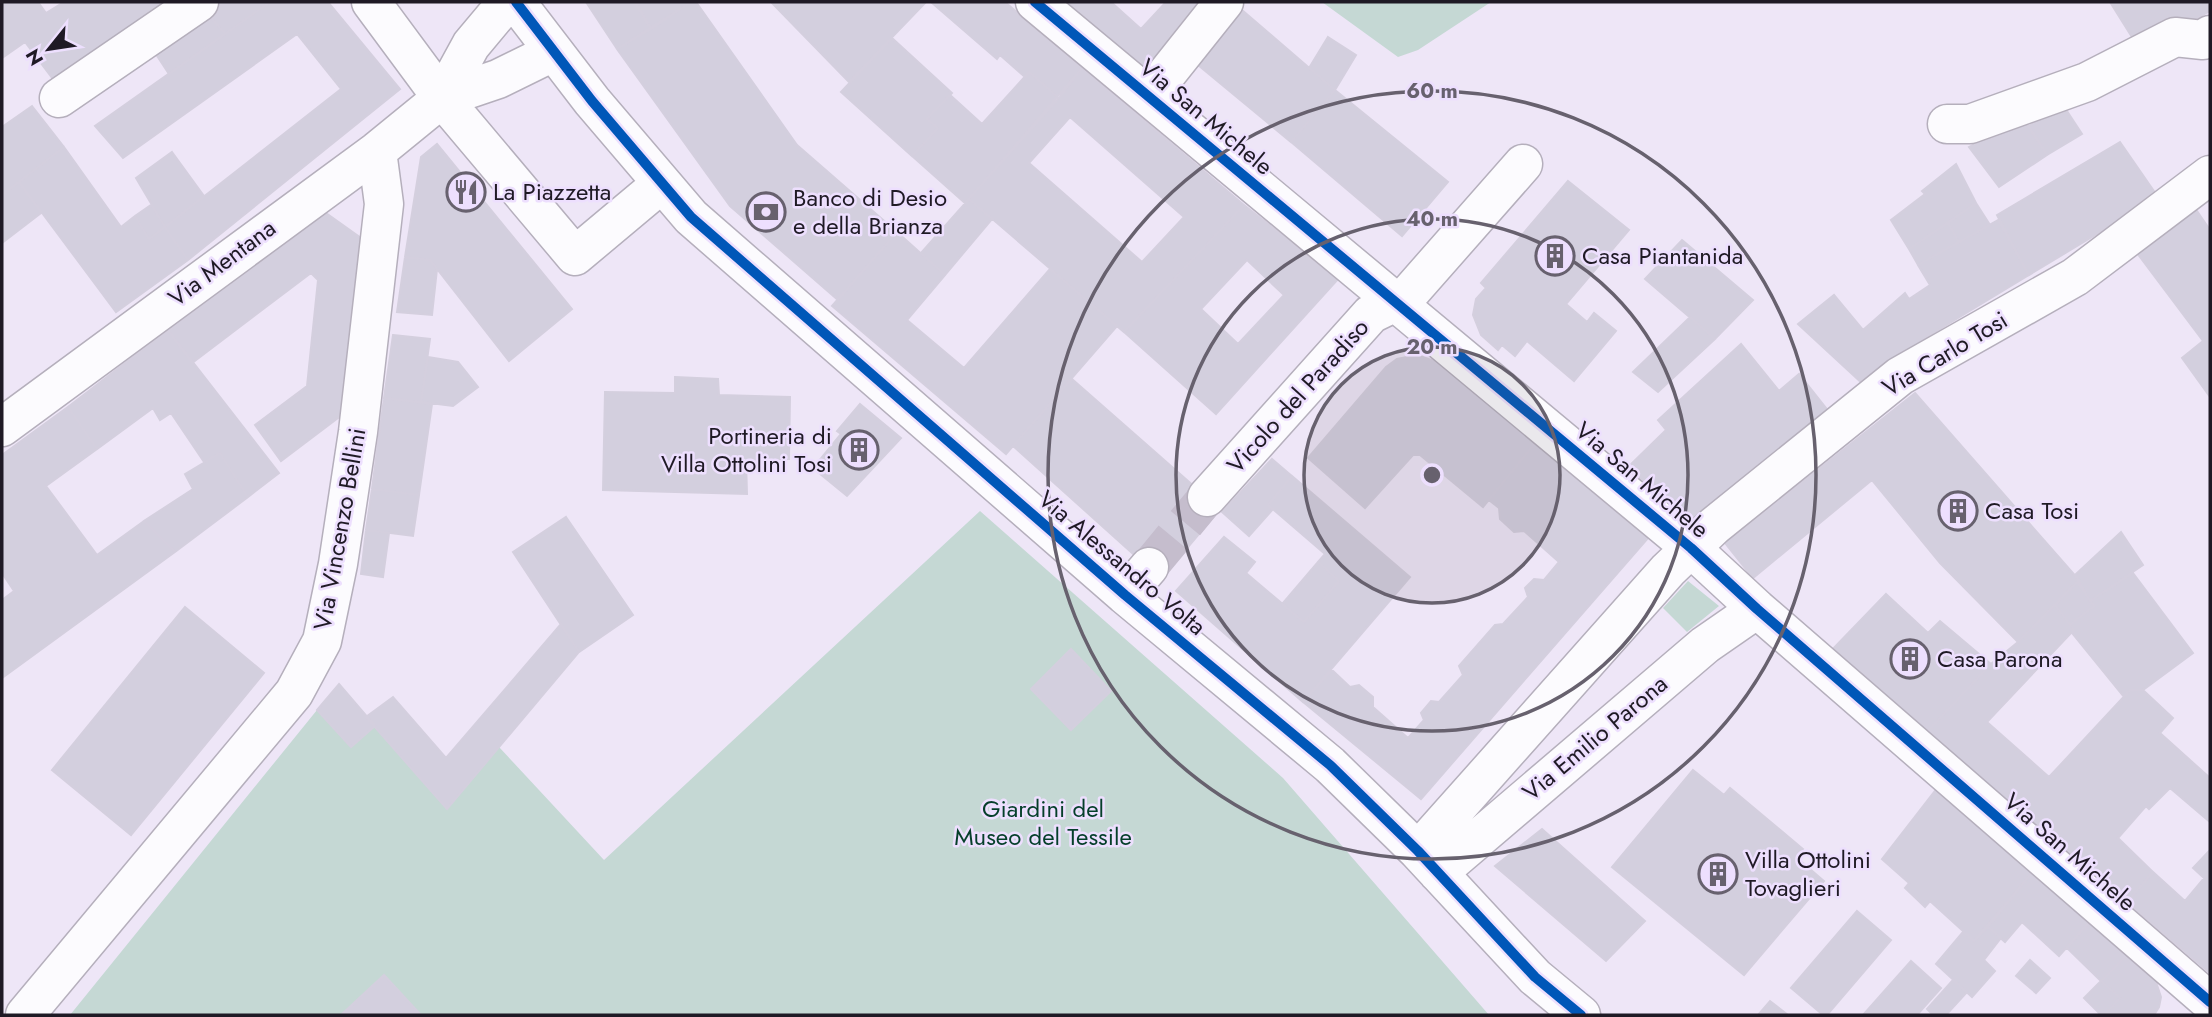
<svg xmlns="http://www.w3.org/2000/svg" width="2212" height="1017" font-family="Jost,sans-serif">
	<rect width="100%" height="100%" fill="#eee6f7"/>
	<!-- green -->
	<path fill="#c5d8d4" d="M1322,2H1491L1418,50L1398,57Z
		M980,511L1283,778L1489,1015H70L317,710L375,726L447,809L499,747L604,860Z
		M1688,581L1719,606L1687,632L1663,608Z"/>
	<!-- building -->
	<path fill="#d3cfde" stroke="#d4cfde" stroke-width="2" fill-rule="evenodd" d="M2,2H38L46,13L64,2H179L59,87L25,42L2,58Z
		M207,2H270L225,34L201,6Z
		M270,2H328L400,89L188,260L165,227L341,89L297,34L123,158L95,126Z
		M586,2H634L651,29L617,49Z
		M636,2H691L651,29Z
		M691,2H696L797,145L897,232L838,300L730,206L617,49Z
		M771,2H926L849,82Z
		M931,2H1005L1082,68L1059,98L1029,72L1025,77L1000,55L997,59Z
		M1045,2H1111L1141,29L1166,2H1214L1144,87Z
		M2110,2H2210V11L2140,50Z
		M1235,4L1335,90L1291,142L1187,56Z
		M201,6L225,34L169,74L148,42Z
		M1328,37L1356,55L1335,90L1309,68Z
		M892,38L952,93L927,119L938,128L912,156L841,92Z
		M1082,68L1244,205L1124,332L969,199ZM1070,117L1184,217L1142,262L1029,163Z
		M1029,72L1059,98L965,203L912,156L938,128L927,119L950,95L982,124Z
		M1335,90L1448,182L1402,236L1291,142Z
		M2063,105L2082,134L2047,155L2029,126Z
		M32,106L64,147L2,195V127Z
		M2023,118L2047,155L1999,187L1969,147Z
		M2120,142L2158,197L2029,275L1997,215Z
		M437,144L572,309L509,361L430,260L405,257L421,157Z
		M64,147L121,227L135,216L149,239L165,227L188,260L116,312L19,182Z
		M172,152L204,196L165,227L136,178Z
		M1956,164L1976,203L1909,249L1891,220L1925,194L1922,191Z
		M1568,181L1629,230L1566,304L1587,322L1594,313L1616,331L1574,381L1527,341L1515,356L1502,345L1498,350L1481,335L1473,315L1476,299L1486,288L1481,283Z
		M19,182L41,213L2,243V195Z
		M969,199L992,219L945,275L921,253Z
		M1976,203L1990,225L1959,242L1948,223Z
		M151,205L165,227L149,239L135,216Z
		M1244,205L1338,279L1216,414L1124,332ZM1247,260L1284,295L1238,344L1201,309Z
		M2195,208L2210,230V397L2182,358L2203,341L2137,253Z
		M326,213L361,238L342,415L281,461L255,425L307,386L318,280L311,273L192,363L168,330Z
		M1998,220L2029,275L1930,335L1866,387L1798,324L1834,295L1863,330L1905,293L1909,299L1930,285L1918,265Z
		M1948,223L1959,242L1918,265L1909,249Z
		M897,232L945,275L907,320L964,368L1050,269L1117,326L1006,454L832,306Z
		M1682,240L1753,300L1715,339L1645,279Z
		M405,257L430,260L437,269L432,315L397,312Z
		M1690,317L1715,339L1658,392L1633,372Z
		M168,330L279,473L248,497L220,453L204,462L171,413L160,420L153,408L97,449L68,407Z
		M393,335L430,339L421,402L384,398Z
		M1741,344L1779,391L1799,374L1830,413L1682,526L1621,474L1666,430L1658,420Z
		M1417,355L1434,361L1535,443L1483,507L1420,455H1413L1365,508L1308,458L1386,367L1397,359Z
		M428,357L458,362L478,387L453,406L421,402Z
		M675,377L718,379L719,395L790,397L789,459L746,460L747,494L603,490L605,392L675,393Z
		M1072,379L1220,509L1161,579L1013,446Z
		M1915,393L2079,580L2018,642L1940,563L1872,480L1753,578L1725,543Z
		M384,398L432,404L419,495L372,489Z
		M860,404L901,438L847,496L813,468L841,434L837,431Z
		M68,407L97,449L46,486L97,555L144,521L175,552L2,678V600L14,591L2,573V455Z
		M1535,443L1648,538L1421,799L1303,702L1332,670L1350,687L1359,685L1373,697V707L1408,738L1424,720L1421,713L1431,701L1439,702L1463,675L1459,666L1495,625L1503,624L1528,597L1525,588L1534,579L1544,580L1559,562L1524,531L1514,532L1500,519L1499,508L1489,500Z
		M220,453L248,497L175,552L144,521L193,489L185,474Z
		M1272,459L1292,476L1268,505L1273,509L1249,536L1222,512Z
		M1292,476L1410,577L1303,702L1176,591L1224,537L1255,562L1246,573L1304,622L1339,581L1318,562L1325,554L1268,505Z
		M372,489L419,495L413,536L366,530Z
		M566,517L633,615L579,652L513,552Z
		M366,530L389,533L383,577L361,574Z
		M2121,532L2143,565L2090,601L2075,575Z
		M1318,562L1339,581L1304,622L1282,604Z
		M2133,573L2193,653L2143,690H2130L2124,697L2072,633L2074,630L2070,625L2094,606L2090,601Z
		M2077,582L2094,606L2070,625L2055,605Z
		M1886,594L1928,633L1940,621L1991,664L1925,734L1829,653Z
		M2055,605L2074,630L1987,722L2049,777L2130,690H2143L2173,718L2160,733L2210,778V822L2170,788L2149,809L2146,806L2118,838L2153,872L2127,902L1925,734L1991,664L2018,642Z
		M185,607L264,673L131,835L52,770Z
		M561,624L579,652L447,809L366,717L393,697L446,758Z
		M1071,649L1111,691L1071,730L1031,689Z
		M339,684L375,726L351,747L317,710Z
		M1693,770L1724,795L1730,788L1803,849L1796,857L1824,881L1744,975L1612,867Z
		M1938,787L2035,869L1974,941L1930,901L1925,907L1905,888L1909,883L1882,859Z
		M1542,829L1645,921L1606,961L1495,866Z
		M2210,850V871L2204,878L2193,868Z
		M2035,869L2093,918L2059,956L2022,922L2005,942L1988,927Z
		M2210,871V973L2127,902L2153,872L2185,901Z
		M1857,911L1891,940L1827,1015H1823L1791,988Z
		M2093,918L2130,952L2101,981L2067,948Z
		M1988,927L2001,938L1984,960L1995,971L1972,997L1936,964L1963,932L1974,941Z
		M2130,952L2155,979L2161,997L2159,1007L2154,1015H2105L2120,998L2101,981Z
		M2030,960L2050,978L2036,993L2016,976Z
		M1911,961L1941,988L1917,1015H1863Z
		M384,975L421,1015H341Z
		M1953,980L1967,992L1946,1015H1933L1927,1009Z
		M2101,981L2120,998L2105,1015H2101L2084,998Z
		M1770,1001L1788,1015H1758Z"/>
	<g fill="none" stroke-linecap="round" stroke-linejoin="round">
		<!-- minor-tunnel -->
		<path stroke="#c5bdcd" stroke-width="38" stroke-dasharray="38 19" stroke-linecap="butt" d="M1149,567L1207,497"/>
		<!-- minor casing -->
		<g stroke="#b5afbc" stroke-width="41">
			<path id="minor" d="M371,2L442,98L575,256L661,184
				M516,2L592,101L691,217L1125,595L1330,765L1418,851L1535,977L1581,1015
				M1035,2L1691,548L1757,609L2210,1002
				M1149,96L1224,2
				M59,98L199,2
				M442,98L471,45L507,2
				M1947,124H1970L2087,82L2175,37L2203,40L2210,35
				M2,427L377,151L442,98L498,79L553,52
				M1207,497L1371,314L1406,297L1523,164
				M1125,595L1149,567
				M1418,851L1668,570L1714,526L1900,376L2075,277L2210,175
				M1438,873L1705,645L1757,609
				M25,1015L294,693L322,641L338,564L358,432L384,204L377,151"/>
		</g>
		<!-- minor -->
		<use href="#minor" stroke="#fcfbfe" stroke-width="38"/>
		<!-- cycleway casing -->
		<g stroke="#eddffe" stroke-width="15">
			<path id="cycleway" d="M516,2L592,101L691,217L1125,595L1330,765L1418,851L1535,977L1581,1015
				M1035,2L1691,548L1757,609L2210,1002"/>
		</g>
		<!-- cycleway -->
		<use href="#cycleway" stroke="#0057b8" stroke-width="10"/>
	</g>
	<!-- distance rings -->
	<circle cx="1432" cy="475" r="128" fill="#67616e" fill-opacity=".12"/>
	<g fill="none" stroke="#67616e" stroke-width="3.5">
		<circle cx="1432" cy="475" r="128"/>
		<circle cx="1432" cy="475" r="256"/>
		<circle cx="1432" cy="475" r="384"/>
	</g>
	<!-- icons -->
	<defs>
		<g id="restaurant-ring" transform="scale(2.0125)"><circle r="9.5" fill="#eddffe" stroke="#67616e" stroke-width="1.5"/><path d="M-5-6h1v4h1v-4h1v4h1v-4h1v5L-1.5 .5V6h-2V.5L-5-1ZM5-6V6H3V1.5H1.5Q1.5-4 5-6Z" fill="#67616e"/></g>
		<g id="bank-ring" transform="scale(2.0125)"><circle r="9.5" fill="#eddffe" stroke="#67616e" stroke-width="1.5"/><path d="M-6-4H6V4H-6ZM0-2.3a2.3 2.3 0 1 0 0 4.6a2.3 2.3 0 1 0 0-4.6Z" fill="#67616e"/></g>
		<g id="building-ring" transform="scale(2.0125)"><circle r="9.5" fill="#eddffe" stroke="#67616e" stroke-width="1.5"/><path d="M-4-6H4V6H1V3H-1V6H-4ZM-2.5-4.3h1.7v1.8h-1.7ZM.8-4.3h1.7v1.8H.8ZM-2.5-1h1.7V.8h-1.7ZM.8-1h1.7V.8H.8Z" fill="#67616e"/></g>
	</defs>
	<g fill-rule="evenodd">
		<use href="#restaurant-ring" x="466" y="192"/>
		<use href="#bank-ring" x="766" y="212"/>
		<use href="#building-ring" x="1555" y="256"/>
		<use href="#building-ring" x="859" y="450"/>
		<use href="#building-ring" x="1958" y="511"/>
		<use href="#building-ring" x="1910" y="659"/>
		<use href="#building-ring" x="1718" y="874"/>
	</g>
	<g text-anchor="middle" stroke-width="5" stroke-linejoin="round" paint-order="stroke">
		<!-- street labels -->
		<g font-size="24" fill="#1f1a25" stroke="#eddffe">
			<text transform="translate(1206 117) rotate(40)" y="8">Via San Michele</text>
			<text transform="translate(222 263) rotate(-37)" y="8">Via Mentana</text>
			<text transform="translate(1945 354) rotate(-31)" y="8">Via Carlo Tosi</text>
			<text transform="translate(1298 396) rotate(-48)" y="8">Vicolo del Paradiso</text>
			<text transform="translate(1642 480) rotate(40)" y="8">Via San Michele</text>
			<text transform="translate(340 529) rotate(-80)" y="8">Via Vincenzo Bellini</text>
			<text transform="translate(1122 563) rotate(40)" y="8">Via Alessandro Volta</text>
			<text transform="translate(1595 738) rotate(-40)" y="8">Via Emilio Parona</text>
			<text transform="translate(2070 852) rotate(41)" y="8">Via San Michele</text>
		</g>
		<!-- poi labels -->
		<g font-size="24" fill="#1f1a25" stroke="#eddffe" text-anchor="start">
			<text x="493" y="200">La Piazzetta</text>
			<text x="793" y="206">Banco di Desio<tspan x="793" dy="28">e della Brianza</tspan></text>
			<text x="1582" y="264">Casa Piantanida</text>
			<text x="832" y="444" text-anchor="end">Portineria di<tspan x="832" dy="28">Villa Ottolini Tosi</tspan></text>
			<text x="1985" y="519">Casa Tosi</text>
			<text x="1937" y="667">Casa Parona</text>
			<text x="1745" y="868">Villa Ottolini<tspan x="1745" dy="28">Tovaglieri</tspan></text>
		</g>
		<!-- park labels -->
		<g font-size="24" fill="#053f2a" stroke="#eddffe">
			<text x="1043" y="817">Giardini del<tspan x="1043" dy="28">Museo del Tessile</tspan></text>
		</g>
	</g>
	<circle cx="1432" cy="475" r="10" fill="#67616e" stroke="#eddffe" stroke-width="3.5"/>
	<g font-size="21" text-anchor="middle" font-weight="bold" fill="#67616e" stroke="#eddffe" stroke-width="5" stroke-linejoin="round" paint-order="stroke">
		<text x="1432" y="98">60 m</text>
		<text x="1432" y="226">40 m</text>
		<text x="1432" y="354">20 m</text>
	</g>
	<!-- border -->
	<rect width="2212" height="1017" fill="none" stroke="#1f1a25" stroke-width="7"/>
	<!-- north arrow -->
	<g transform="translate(49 49) rotate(240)" stroke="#eddffe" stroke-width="5" paint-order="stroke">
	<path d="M0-5L12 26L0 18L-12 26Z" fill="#1f1a25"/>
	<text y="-10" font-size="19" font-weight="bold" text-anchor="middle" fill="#1f1a25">N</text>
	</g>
</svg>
